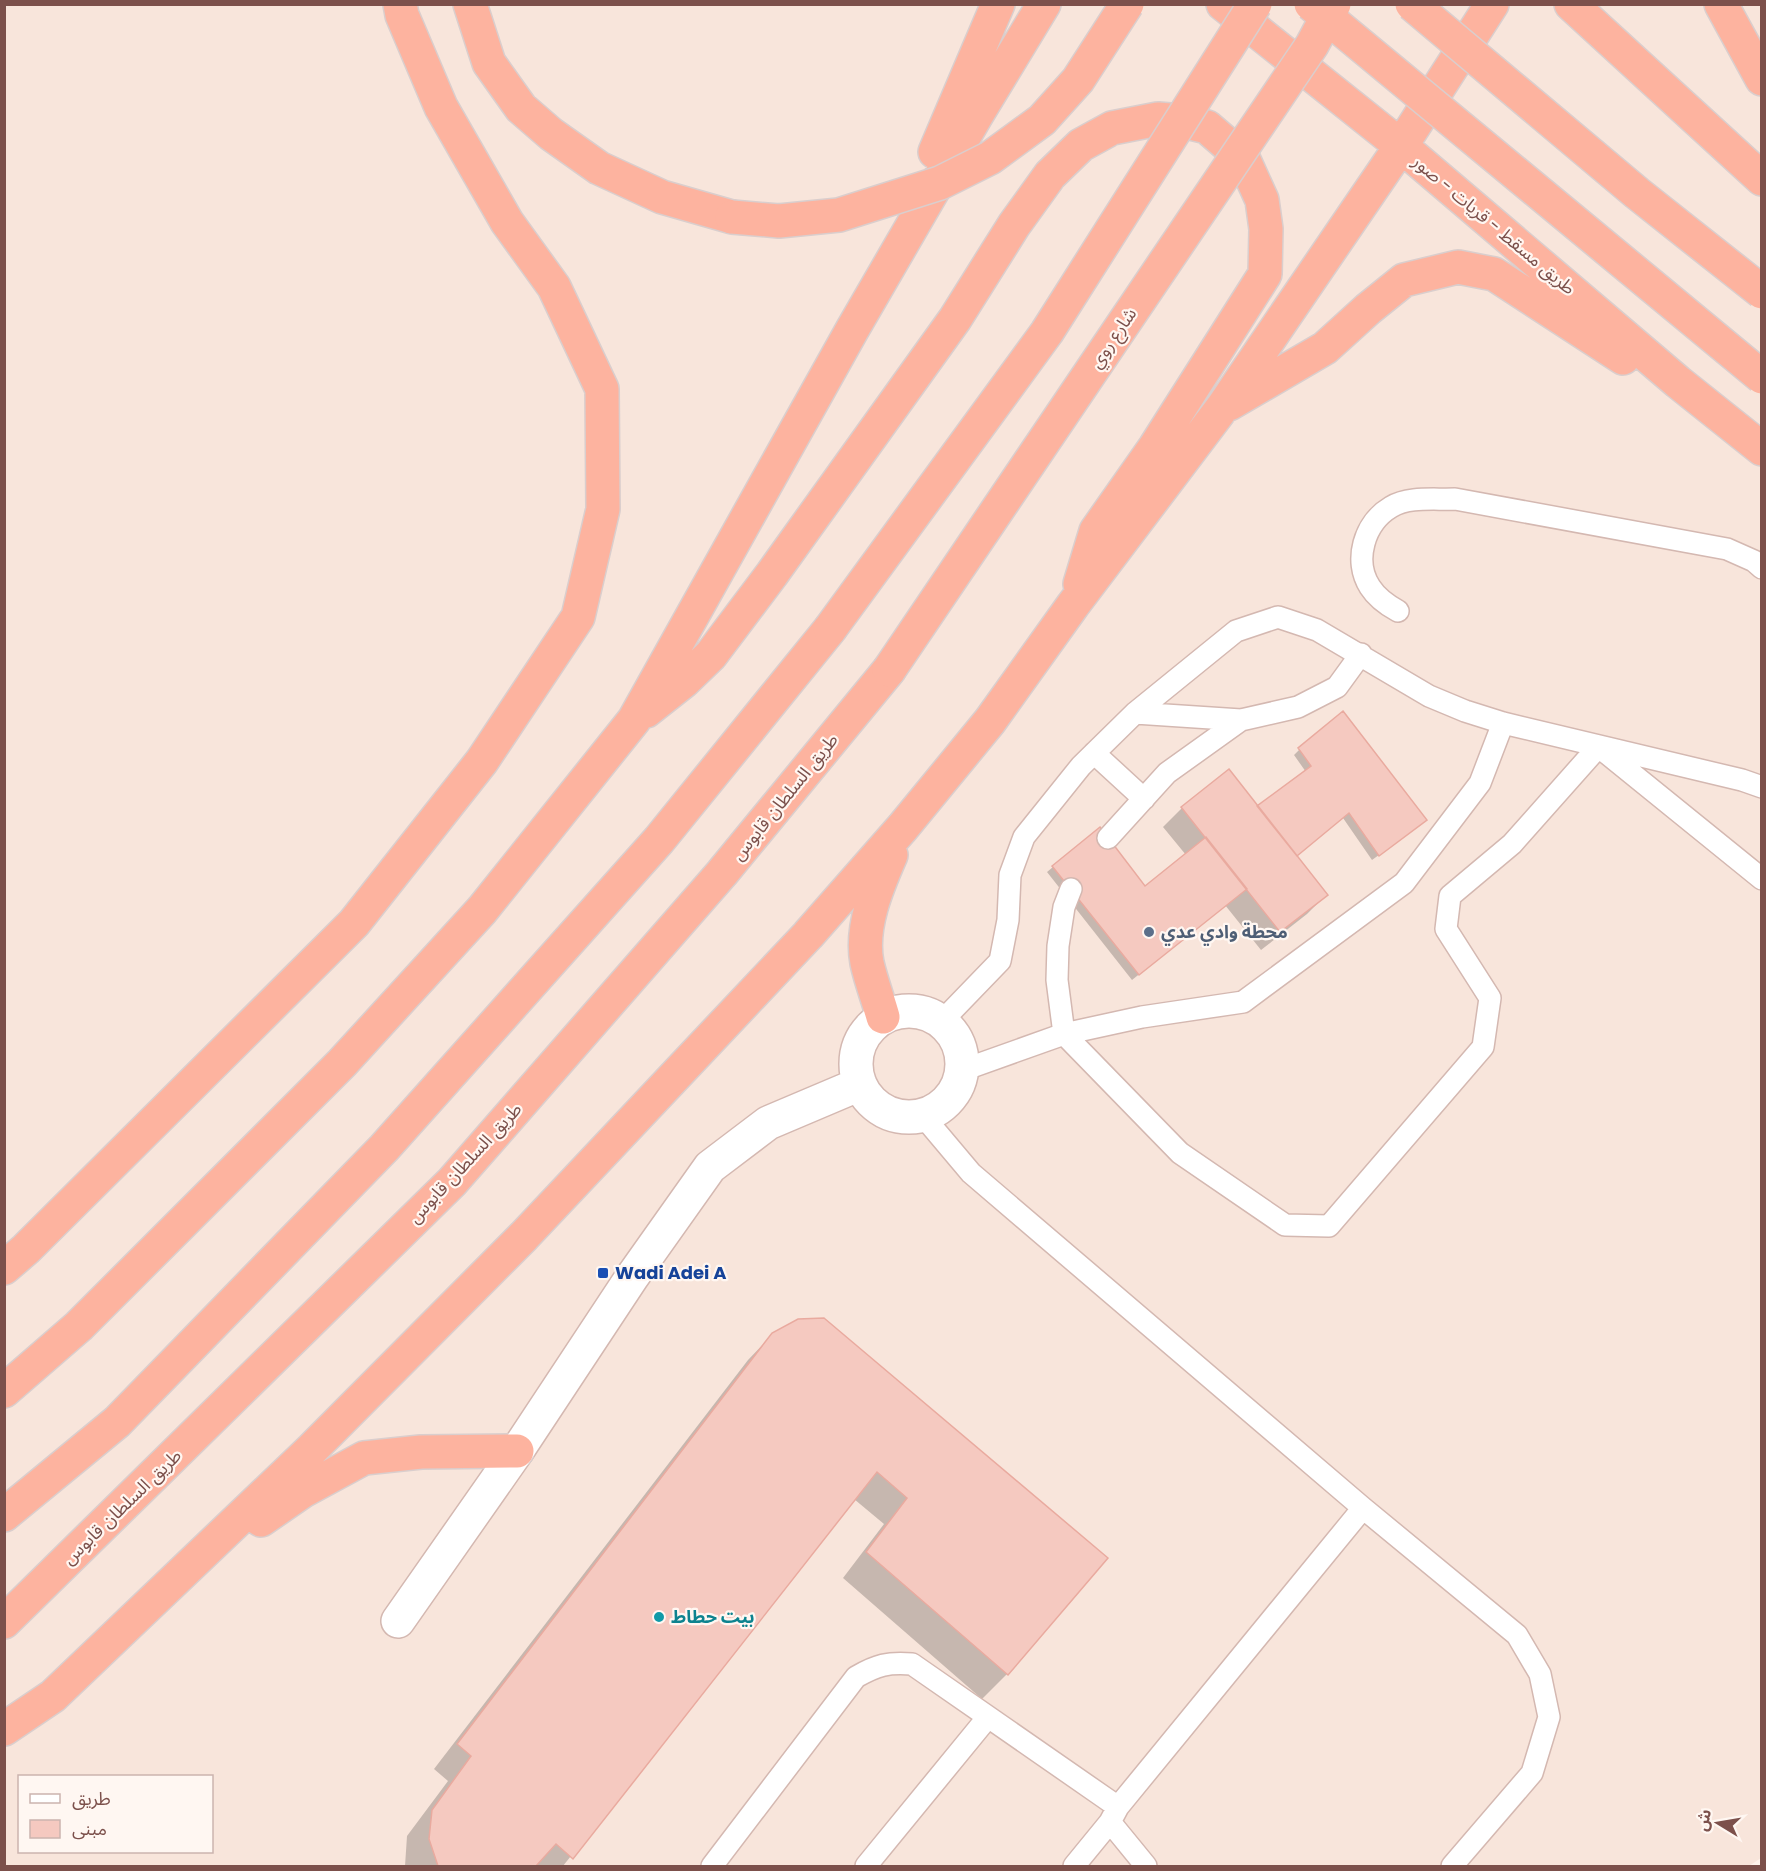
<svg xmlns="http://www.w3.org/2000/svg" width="1766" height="1871" font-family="Poppins,'Noto Sans Arabic',sans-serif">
	<rect width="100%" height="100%" fill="#fef2eb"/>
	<!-- residential -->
	<path fill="#f8e5db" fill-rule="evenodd" d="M5,5H1761V1858L1749,1866H5ZM20,1776H212V1852H20Z"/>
	<!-- shadow -->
	<path fill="#0003" d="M1300,749L1419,826L1372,860L1343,818L1295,856L1326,895L1307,914L1261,950L1225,905L1132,980L1047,872L1053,867L1145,888L1186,855L1163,827L1182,808H1257L1306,772L1294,755Z
		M773,1334L1106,1558L1007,1674L982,1699L843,1578L884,1524L854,1499L563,1866H405L407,1836L448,1781L434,1769L748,1360Z"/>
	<!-- building -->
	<path fill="#f5c9c0" stroke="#e9aa9f" stroke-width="1.5" d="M1343,711L1427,820L1379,856L1349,813L1297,856L1257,806L1311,766L1298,748Z
		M1229,769L1328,895L1280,932L1181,807Z
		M1100,827L1145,886L1206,837L1247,889L1139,975L1052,866Z
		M824,1318L1108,1558L1008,1675L866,1552L907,1498L877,1472L573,1859L556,1844L536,1866H438L429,1839L432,1810L471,1756L457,1744L772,1333L798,1319Z"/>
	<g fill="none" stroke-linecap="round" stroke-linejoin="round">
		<!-- service casing -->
		<g stroke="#d4b8b1" stroke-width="24">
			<path id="service" d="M1398,611C1387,605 1377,598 1370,587C1353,561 1364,523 1391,507C1409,496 1435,500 1455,499L1727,549L1754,561L1762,568
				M1135,713L1241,720
				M1604,751L1762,879
				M1094,753L1144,799
				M1108,838L1167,773L1241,720L1298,707L1337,687L1361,654
				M1071,889L1064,907L1058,946L1057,980L1064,1034L1180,1153L1285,1225L1329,1226L1483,1047L1490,998L1446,929L1450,896L1512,844L1599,746
				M942,1021L1000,961L1008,920L1010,875L1024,837L1081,766L1135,713L1236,631L1278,617L1317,630L1429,696L1465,711L1503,723L1742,780L1762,787
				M963,1070L1064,1034L1142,1017L1243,1002L1404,883L1480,783L1503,723
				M923,1116L971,1173L1363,1508L1517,1635L1540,1674L1549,1717L1532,1773L1452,1866
				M1110,1822L1146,1866
				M712,1866L856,1677C877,1665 888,1662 912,1664L1118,1807
				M866,1866L988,1717
				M1074,1866L1110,1822L1118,1807L1363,1508"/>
		</g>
		<!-- minor casing -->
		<g stroke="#d4b8b1" stroke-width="36">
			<path id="minor" d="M856 1064a53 53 0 1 1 106 0a53 53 0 1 1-106 0Z
				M398,1621L517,1451L632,1277L710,1167L768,1123L860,1084"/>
		</g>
		<!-- trunk casing -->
		<g stroke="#dacecd" stroke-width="36">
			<path id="trunk" d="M470,4L489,63L521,108L551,134L599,168L662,197L732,217
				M1223,4L1401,146L1678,382L1762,449
				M1571,4L1762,179
				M1721,4L1762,79
				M935,152L998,4
				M1229,404L1325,348L1368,309L1404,280L1458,267L1494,274L1623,358
				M646,711L684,681L711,655L772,574L955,319L1014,225L1050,175L1081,145L1112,128L1158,119L1182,121L1207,127L1243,158L1262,200L1266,229L1265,274L1155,447L1096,531L1080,584
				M883,1017C878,999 871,981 867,963C860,927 877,887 891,855
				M4,1268L26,1249L354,923L482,761L578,617L603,509L602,389L554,287L507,222L441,107L402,15L400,4
				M4,1391L79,1326L342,1063L482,910L634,720L852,330L976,116L1044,4
				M4,1515L117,1422L384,1148L659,840L830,629
				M261,1520L303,1491L364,1458L421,1452L517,1451
				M4,1622L452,1182L722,873L889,670
				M4,1729L53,1696L312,1449L524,1236L808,935L903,827L990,721L1073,605L1222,408L1401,146L1492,4"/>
		</g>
		<!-- service -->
		<use href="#service" stroke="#fff" stroke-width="21"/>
		<!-- minor -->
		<use href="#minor" stroke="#fff" stroke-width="33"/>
		<!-- trunk -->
		<use href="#trunk" stroke="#fdb39f" stroke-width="33"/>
		<!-- trunk-bridge casing -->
		<g stroke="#dacecd" stroke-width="36" stroke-linecap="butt">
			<path id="trunk-bridge" d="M1311,4L1762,377
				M1412,4L1637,193L1762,292
				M732,217L779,221L839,215L940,183L990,158L1042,120L1078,80L1127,4
				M830,629L1047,332L1255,4
				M889,670L1312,45L1334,4"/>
		</g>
		<!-- trunk-bridge -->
		<use href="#trunk-bridge" stroke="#fdb39f" stroke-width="33"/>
	</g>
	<!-- markers -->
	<circle fill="#5c6f8a" stroke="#fff7f2" stroke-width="2" cx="1149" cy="932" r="6"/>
	<rect fill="#1a4fb4" stroke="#fff7f2" stroke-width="2" x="597" y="1267" width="12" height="12" rx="3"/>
	<circle fill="#0f9aa8" stroke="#fff7f2" stroke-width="2" cx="659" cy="1617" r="6"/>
	<g text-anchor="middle" stroke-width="4.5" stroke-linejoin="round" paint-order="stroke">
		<!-- street labels -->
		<g font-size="18" fill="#7c504b" stroke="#fff7f2">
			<text transform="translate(1494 225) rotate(40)" y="6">طريق مسقط - قريات - صور</text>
			<text transform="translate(1113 338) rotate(-56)" y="6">شارع روي</text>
			<text transform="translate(785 797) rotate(-51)" y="6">طريق السلطان قابوس</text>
			<text transform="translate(465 1163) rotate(-47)" y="6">طريق السلطان قابوس</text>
			<text transform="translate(122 1507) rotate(-44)" y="6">طريق السلطان قابوس</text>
		</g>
		<!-- service labels -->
		<g font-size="18" font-weight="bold" fill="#4e5e75" stroke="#fff7f2" text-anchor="start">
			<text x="1161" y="938">محطة وادي عدي</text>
		</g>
		<!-- transit labels -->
		<g font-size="18" font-weight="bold" fill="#164399" stroke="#fff7f2" text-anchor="start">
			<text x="615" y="1279">Wadi Adei A</text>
		</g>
		<!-- culture labels -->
		<g font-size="18" font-weight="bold" fill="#0d838f" stroke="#fff7f2" text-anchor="start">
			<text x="671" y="1623">بيت حطاط</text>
		</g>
	</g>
	<!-- border -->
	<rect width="1766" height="1871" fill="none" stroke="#7c504b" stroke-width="12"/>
	<!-- legend -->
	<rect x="18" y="1775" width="195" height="78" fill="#fff7f2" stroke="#cbb4af" stroke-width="1.5"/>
	<rect x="30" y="1794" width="30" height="9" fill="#ffffff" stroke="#cbb4af" stroke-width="1.5"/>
	<text x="72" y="1805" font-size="18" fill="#7c504b">طريق</text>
	<rect x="30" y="1820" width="30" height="18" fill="#f5c9c0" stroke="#cbb4af" stroke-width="1.5"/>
	<text x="72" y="1835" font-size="18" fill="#7c504b">مبنى</text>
	<!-- north arrow -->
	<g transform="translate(1718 1823) rotate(281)" stroke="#fff7f2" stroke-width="4.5" paint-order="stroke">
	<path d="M0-4.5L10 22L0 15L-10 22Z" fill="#7c504b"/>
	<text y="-9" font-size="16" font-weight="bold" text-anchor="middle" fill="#7c504b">ش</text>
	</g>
</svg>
